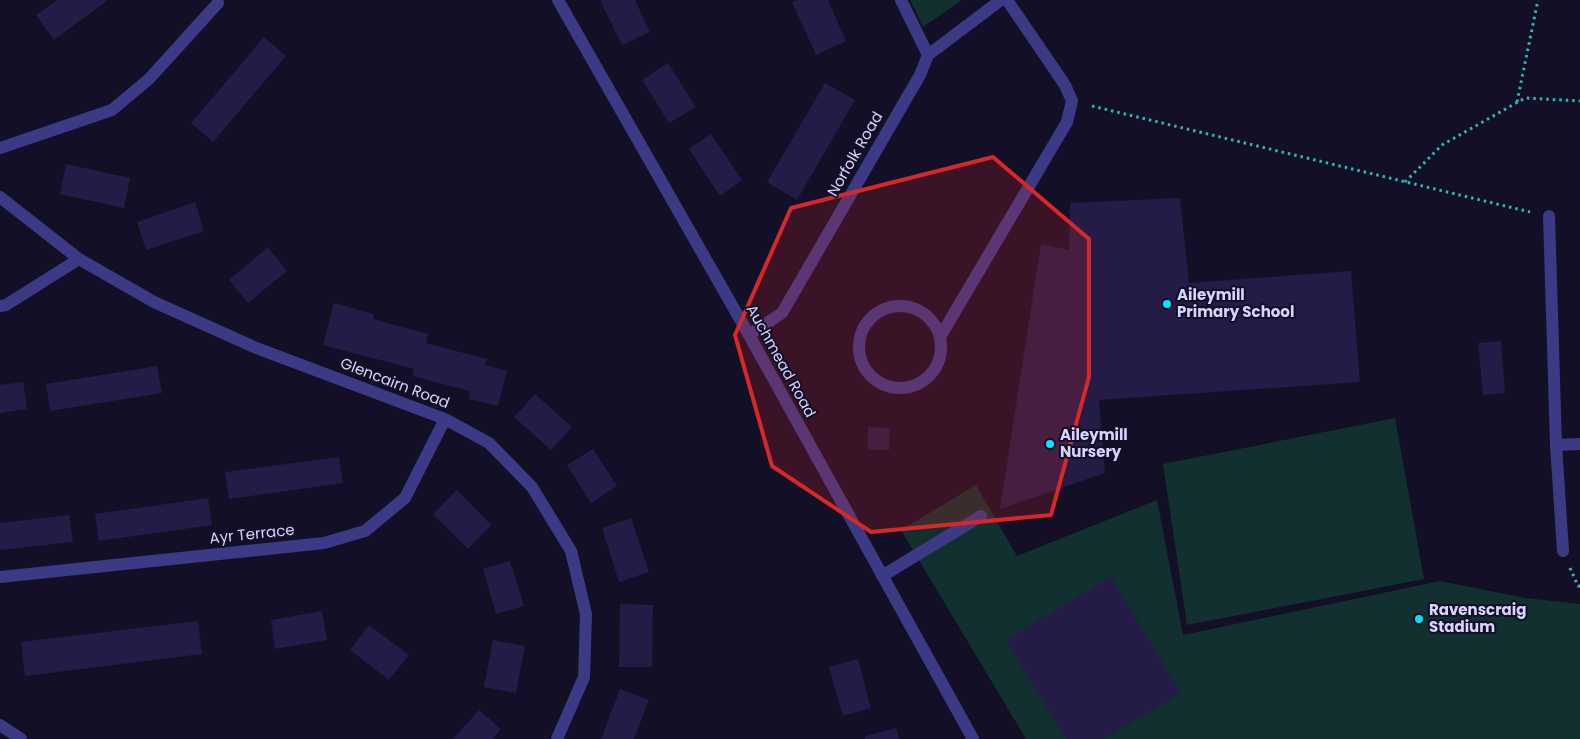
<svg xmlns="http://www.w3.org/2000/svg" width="1580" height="739" font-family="Poppins,sans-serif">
	<rect width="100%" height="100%" fill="#130f26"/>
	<!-- green -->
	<path fill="#12302f" d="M910,0H962L923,27Z
		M1395,418L1424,579L1187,625L1163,464Z
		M976,485L1017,556L1157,500L1183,635L1440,581L1525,598L1580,604V739H1026L901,530Z"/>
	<!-- building -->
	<path fill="#241b47" d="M57,0H108L54,40L36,15Z
		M600,0H635L650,32L622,45Z
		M797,0H828L846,41L816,55L792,2Z
		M264,37L286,56L213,142L191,123Z
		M668,63L696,107L669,123L642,80Z
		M825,83L855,100L797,200L767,182Z
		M711,134L742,180L720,196L689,149Z
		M66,164L130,178L124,208L60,194Z
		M1180,198L1189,283L1351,271L1360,382L1099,400L1105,473L1000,509L1041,244L1069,250L1070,203Z
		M195,202L204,231L146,250L137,222Z
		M268,247L287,271L248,303L229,280Z
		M334,303L374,314L373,319L428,334L426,343L487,359L485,365L507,371L498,406L469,399L470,391L412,376L414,369L323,345Z
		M1501,341L1505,393L1483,395L1478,343Z
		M157,366L162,393L50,411L46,384Z
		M23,382L27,409L0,413V385Z
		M535,394L572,427L551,450L514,417Z
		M868,427L890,428L889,450H868Z
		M593,449L617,486L591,503L567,465Z
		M339,457L343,483L229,499L225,472Z
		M457,490L491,525L468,549L433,514Z
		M208,498L212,525L99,541L95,514Z
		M69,515L73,542L0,550V523Z
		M631,518L649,572L619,582L602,528Z
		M510,561L524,606L496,614L483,569Z
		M1111,577L1181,693L1104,739H1066L1006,640Z
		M620,604L653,605L652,667H619Z
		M322,611L327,640L275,649L271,620Z
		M198,621L202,654L25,676L21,642Z
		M369,625L409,655L389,680L350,650Z
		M493,640L525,646L516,693L484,687Z
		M858,659L871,708L843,716L829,667Z
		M620,689L649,700L634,739H601Z
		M479,710L501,729L493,739H453Z
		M896,728L899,739H865V736Z"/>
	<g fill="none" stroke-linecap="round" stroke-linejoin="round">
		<!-- path -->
		<path stroke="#2fb8b0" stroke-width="3" stroke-dasharray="2.5 4" stroke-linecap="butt" d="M1517,102L1538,0
			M1092,106L1530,212
			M1405,182L1442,145L1525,98L1580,101
			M1570,568L1578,586H1580"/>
		<!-- service -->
		<path stroke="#3d3a85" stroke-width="12" d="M1549,216L1556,445L1563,551
			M859 347a41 41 0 1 1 82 0a41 41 0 1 1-82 0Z
			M940,337L1067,122L1072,101L1065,85L1007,0
			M1556,445L1580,444
			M882,576L981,516"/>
		<!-- minor -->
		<path stroke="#3d3a85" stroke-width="12" d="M558,0L749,335L973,739
			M901,0L928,55
			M0,148L112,110L149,79L218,3
			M0,197L79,259L154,302L254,347L445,419L489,443L532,487L571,551L586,614L584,677L557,739
			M0,306L6,305L79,259
			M749,335L782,313L920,75L928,55L1001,0
			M0,577L324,543L365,531L405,498L445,419
			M0,725L21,739"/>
	</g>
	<!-- marked area -->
	<path fill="#d62828" fill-opacity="0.2" stroke="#d62828" stroke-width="4" stroke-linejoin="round" d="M993,157L1089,239V377L1051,515L871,532L772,466L735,335L791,208Z"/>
	<!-- markers -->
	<g fill="#00e5ff" stroke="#130f26" stroke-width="2">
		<circle cx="1167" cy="304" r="5"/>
		<circle cx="1050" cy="444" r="5"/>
		<circle cx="1419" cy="619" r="5"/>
	</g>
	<g text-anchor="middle" stroke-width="4" stroke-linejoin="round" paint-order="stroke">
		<!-- street labels -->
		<g font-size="15" fill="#d9d4ff" stroke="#130f26">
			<text transform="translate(855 154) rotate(-60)" y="5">Norfolk Road</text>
			<text transform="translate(781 361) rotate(61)" y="5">Auchmead Road</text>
			<text transform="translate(395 383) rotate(21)" y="5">Glencairn Road</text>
			<text transform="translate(252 534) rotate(-6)" y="5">Ayr Terrace</text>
		</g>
		<!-- poi labels -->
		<g font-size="15" font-weight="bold" fill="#d9d4ff" stroke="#130f26" text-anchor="start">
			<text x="1177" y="300">Aileymill<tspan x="1177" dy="17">Primary School</tspan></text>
			<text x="1060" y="440">Aileymill<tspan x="1060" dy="17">Nursery</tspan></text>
			<text x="1429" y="615">Ravenscraig<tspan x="1429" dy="17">Stadium</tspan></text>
		</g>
	</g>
</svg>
